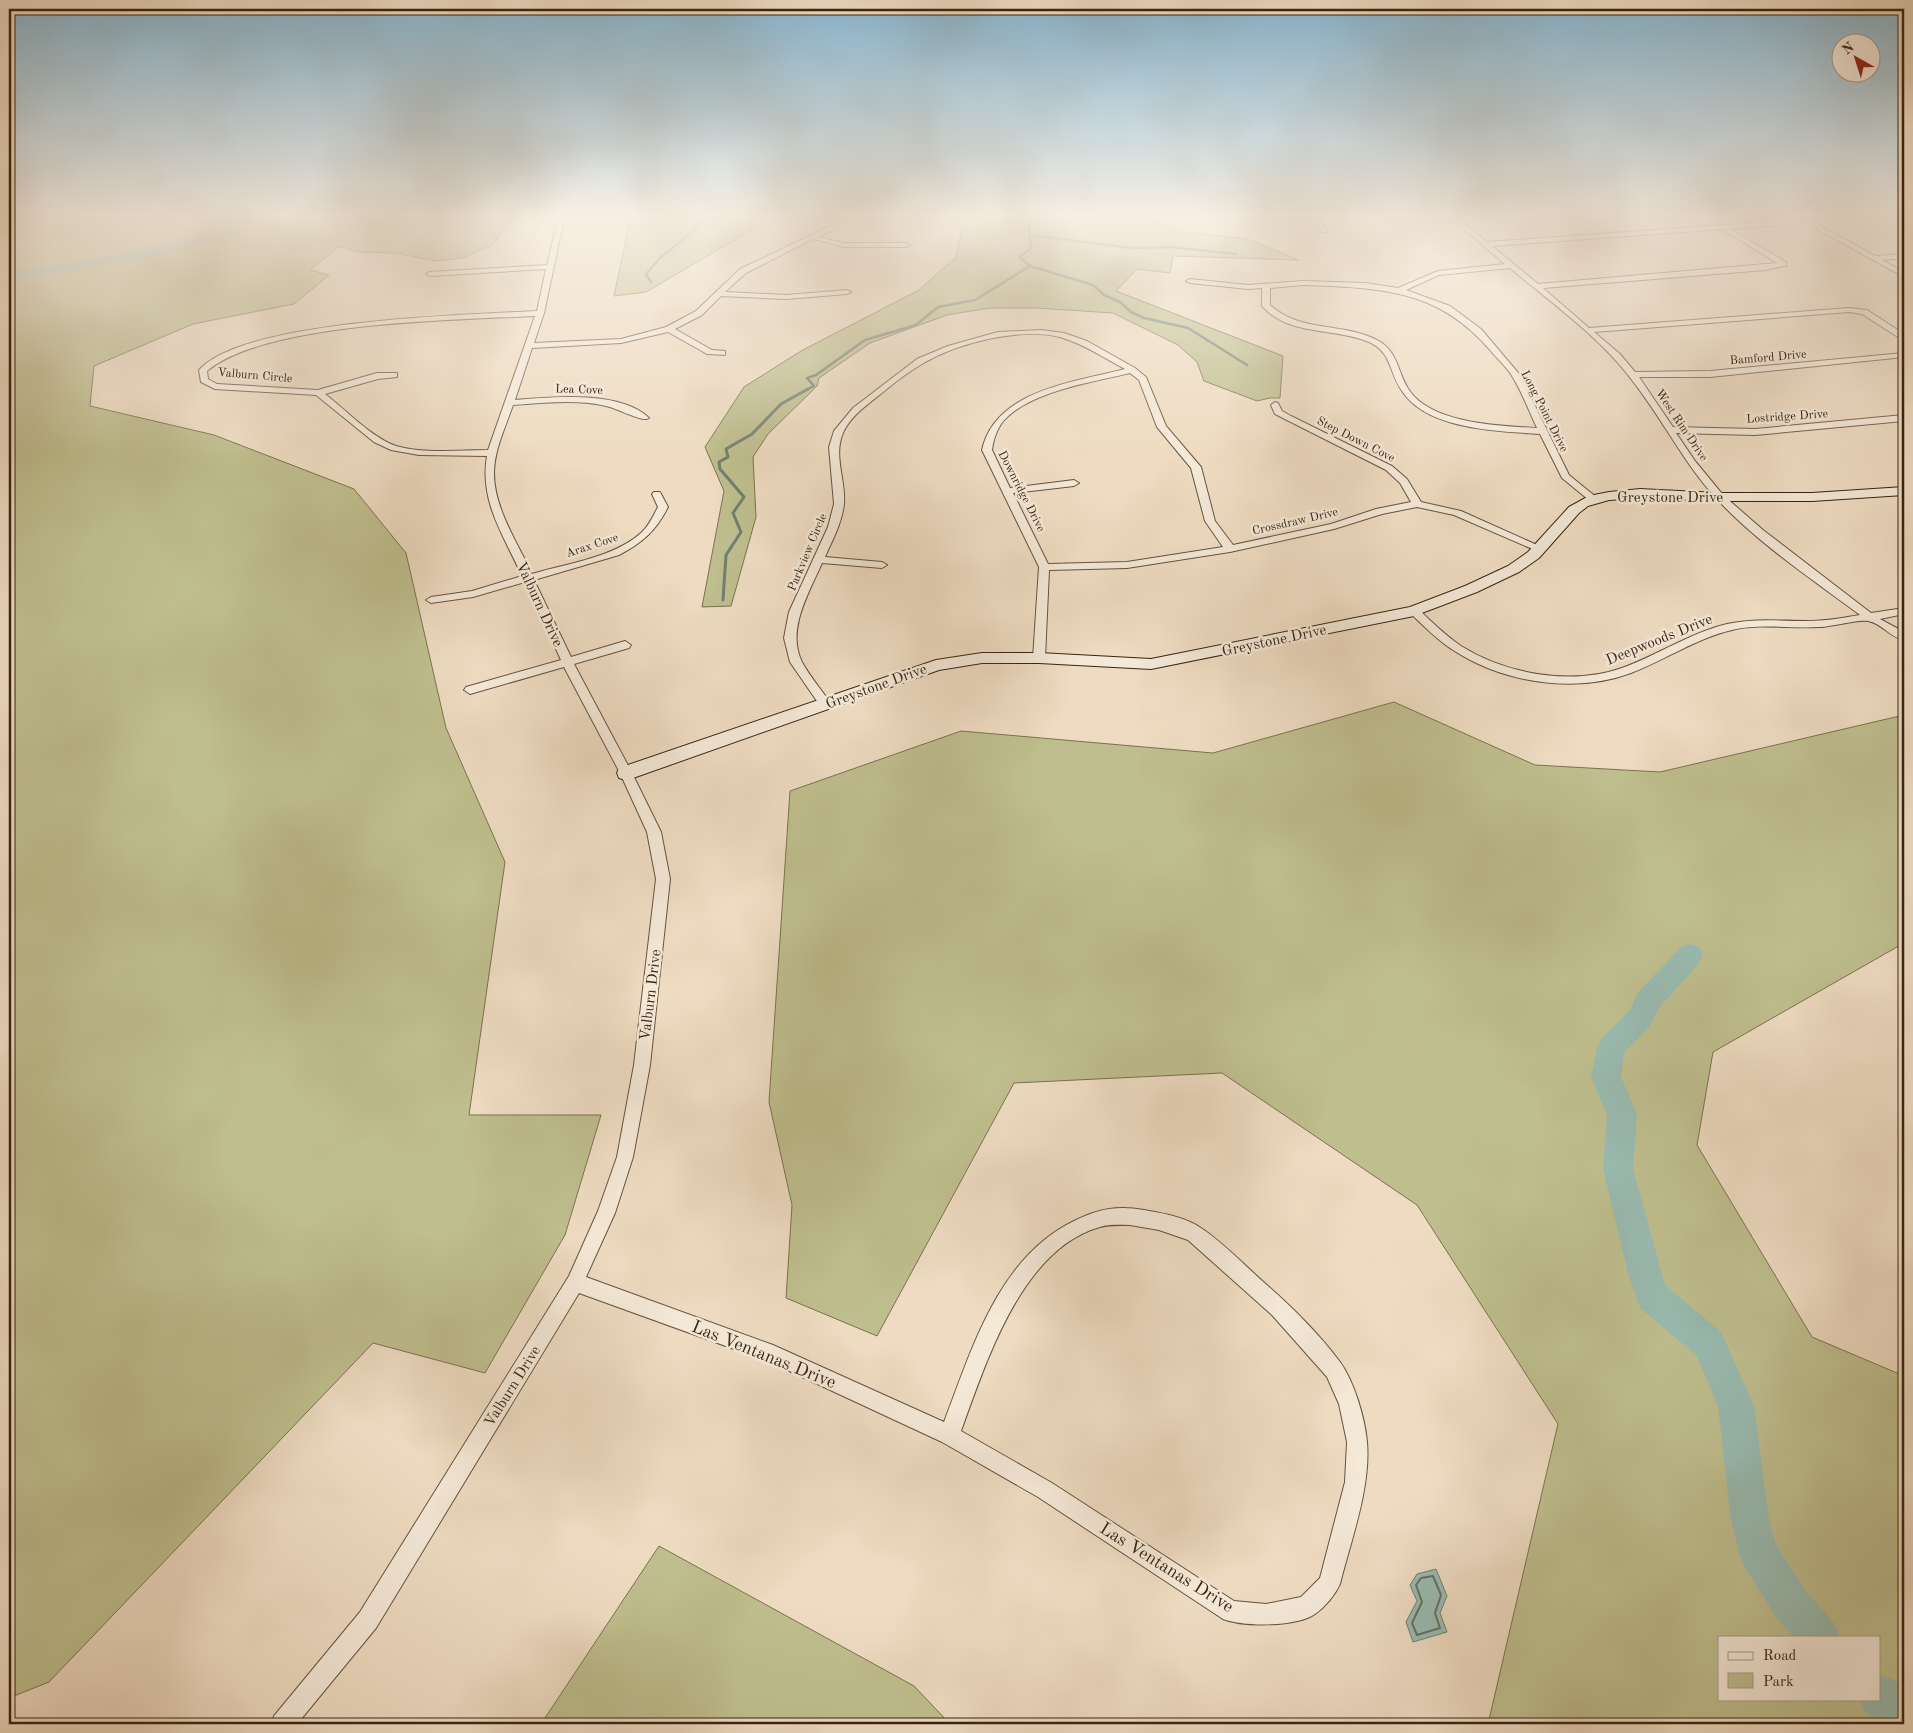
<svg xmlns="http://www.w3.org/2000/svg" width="1913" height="1733" font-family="'Old Standard TT',serif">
	<rect width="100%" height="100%" fill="#eedbc1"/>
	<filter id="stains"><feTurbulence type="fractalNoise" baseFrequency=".004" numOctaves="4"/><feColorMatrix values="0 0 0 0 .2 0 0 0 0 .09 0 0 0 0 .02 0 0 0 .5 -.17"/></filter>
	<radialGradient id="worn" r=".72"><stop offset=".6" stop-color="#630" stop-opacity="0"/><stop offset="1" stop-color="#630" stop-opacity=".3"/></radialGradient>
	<!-- green -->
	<path fill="#bfbe8e" stroke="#7c7150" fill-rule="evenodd" d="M9,215H516L492,245L462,258L435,261L396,253L357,252L343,247L337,248L310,270L329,275L294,304L193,324L94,366L90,406L214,435L354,489L406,553L446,728L505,862L469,1115H601L565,1235L485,1373L373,1343L49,1682L9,1698Z
		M633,215H767L757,227L646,292L614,296L630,221Z
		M944,215H1138L1185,232L1248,239L1299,260L1173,256L1170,273L1137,269L1116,291L1283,356L1280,398H1270L1257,401L1204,381L1197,362L1178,345L1113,313L1036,308H990L947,315L870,343L819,378L817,386L768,434L753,457L756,517L731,606L702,607L724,491L705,447L744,387L801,351L919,290L956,257L962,226Z
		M1499,215H1620L1510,223Z
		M1394,702L1535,765L1660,772L1904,715V943L1713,1052L1697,1145L1812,1337L1904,1376V1724H1488L1558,1424L1417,1205L1222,1073L1014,1083L877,1336L786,1298L792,1205L769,1102L790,791L961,731L1213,753ZM1719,1637H1879V1699H1719Z
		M659,1546L914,1686L950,1724H541Z"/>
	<!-- water -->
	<path fill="#99bbb0" stroke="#727f71" d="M1436,1569L1447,1596L1440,1613L1447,1632L1413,1642L1406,1622L1417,1601L1410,1585L1417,1574Z"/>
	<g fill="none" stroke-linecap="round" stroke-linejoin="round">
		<!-- shore -->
		<path stroke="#687062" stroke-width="2" d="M1433,1576L1441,1595L1435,1613L1440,1628L1417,1635L1412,1623L1422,1602L1416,1585L1421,1578Z"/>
		<!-- stream-far1 -->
		<path stroke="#727f71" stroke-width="2.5" d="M434,215L446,228
			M1030,235L1131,248L1171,247L1236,254
			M1030,266L1093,285L1104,295L1120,302L1131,312L1144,318L1188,328L1247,365
			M651,282L646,274L660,258L696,229L697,215
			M806,390L814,386L807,378L816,375L865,340L916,325L938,307L975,300L1030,266L1019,257L1031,248L1028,215"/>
		<!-- stream -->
		<path stroke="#727f71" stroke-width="3" d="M723,600L726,555L741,532L733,513L744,497L720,469L719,462L728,457L726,449L752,434L781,404L808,389"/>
		<!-- river -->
		<path fill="#99bbb0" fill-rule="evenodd" d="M244,215H258L233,235L167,254L60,273L9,279V271L60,265L161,247L225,229Z
			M1690,944L1699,947L1703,955L1699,963L1658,1009L1650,1026L1624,1053L1621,1077L1637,1115L1633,1169L1665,1285L1721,1332L1754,1406L1768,1513L1775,1543L1804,1589L1834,1623L1840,1637H1793L1776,1617L1743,1564L1738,1550L1730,1513L1718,1406L1697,1356L1640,1308L1628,1274L1603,1169L1607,1115L1591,1077L1597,1048L1601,1039L1630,1010L1637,994L1681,947Z
			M1879,1675L1894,1680L1904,1691V1724H1878L1864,1710L1860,1699H1879Z"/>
		<!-- street casing -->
		<g stroke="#66523e" stroke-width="2">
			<path id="street" d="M559,215H565L544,313L534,343L621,339L666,327L696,311L740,269L845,219L848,215H854L849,221L819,237L844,243H906L910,245L906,247H844L813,239L746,273L725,292L786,295L847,290L851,292L847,294L786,299L721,296L702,315L675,329L712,350L725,351V355L707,354L668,332L621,343L532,348L515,400C552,397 620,390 649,418C643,423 617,408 606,406C576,399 544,403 513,405C506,426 494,450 494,473C494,508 517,542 532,574C565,564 615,557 641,533C649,526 653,516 658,507L652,494L654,492H660L668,507C656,531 642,543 619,555L534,580L571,657L625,641L631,645L629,648L574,664L632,773L661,832L670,879L650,1065L633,1157L615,1213L586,1277L773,1345L944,1422C972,1349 998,1258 1074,1221C1097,1209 1118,1205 1144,1210C1161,1213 1186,1217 1201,1228C1225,1244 1246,1267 1268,1286C1293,1308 1320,1335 1340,1362C1354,1381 1365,1418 1367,1442C1371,1487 1351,1540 1340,1584C1335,1595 1325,1607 1315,1614C1297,1627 1243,1627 1223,1619L1038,1497L942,1442L770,1362L579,1293L376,1628L297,1724H271L274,1716L360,1612L569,1276L598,1211L617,1157L634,1065L656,879L647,832L620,773L564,667L470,694L464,690L466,687L561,660L525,582L473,597L431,603L426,600L431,597L472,591L522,576C504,536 479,501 487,456L419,455L391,450L374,442L316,395L215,389L201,382L199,370C243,320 467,315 537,311L546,269L430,276L426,274L430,272L547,265ZM535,316L488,450C459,450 424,454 396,446C372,438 345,409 325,394L378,379L397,377V373H377L318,390L217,384L208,379L207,371C265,322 457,320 535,316ZM1130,1225L1159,1230L1188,1240L1272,1315L1327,1377L1339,1404L1347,1442L1345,1482L1320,1578L1301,1597L1266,1604L1234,1601L1052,1483L961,1431C986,1363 1021,1249 1100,1227C1109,1224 1120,1225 1130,1225Z
				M1307,215H1314L1327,230V232H1323Z
				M1447,215H1454L1487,242L1866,215H1896L1893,217L1815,223L1875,256L1904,254V258L1882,260L1904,272V277L1806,223L1730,229L1786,262V266H1783L1766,270L1543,288L1589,328L1849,308L1867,310L1904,334V339H1901L1862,314L1849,312L1594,332L1620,354L1635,372L1710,371L1904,353V357L1710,377H1639L1673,427L1755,429L1904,415V421L1755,435L1676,433L1695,461L1723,495L1763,530L1871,613L1904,608V614L1880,619L1904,632V640C1891,638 1881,623 1868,621C1859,619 1831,627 1819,627C1790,629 1761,623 1732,630C1697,638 1665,660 1631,673C1575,694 1503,683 1453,650C1437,640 1424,626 1410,613V609H1418C1432,622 1445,635 1461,646C1506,674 1571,686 1622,668C1658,655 1690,633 1727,624C1754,618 1780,621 1807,621C1825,621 1842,618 1860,615C1813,580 1755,541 1716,498C1682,461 1660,414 1628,375C1598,336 1548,300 1510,268L1439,275L1406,290L1450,306L1481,329L1520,375L1569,475L1596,497V501H1590L1562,478L1540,434C1498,431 1427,430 1402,391C1389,373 1392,352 1369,342C1334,327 1290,337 1262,306V288L1248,289L1190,283L1186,281L1190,279L1248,285L1303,281L1365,283L1398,288L1438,271L1505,264ZM1722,229L1777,263L1538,284L1492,246ZM1303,285C1379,288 1437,288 1490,350C1497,359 1507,367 1512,376C1522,392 1529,411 1537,428C1500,426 1432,424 1409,390C1397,372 1399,352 1377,340C1342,322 1301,333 1270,305V288Z
				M1041,330L1064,333L1087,341L1135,368L1146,377L1166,426L1201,467L1215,521L1233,545L1331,524L1376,509L1411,502L1400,483L1386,470L1275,414L1271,405L1275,402L1278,403L1282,411L1291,416L1392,466L1407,479L1421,502L1461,511L1546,549L1541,552L1537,551L1454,515L1417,507L1382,514L1334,529L1230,552L1127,568L1049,570L1045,658L1043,661H1035L1033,658L1039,567L982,450C995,390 1075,382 1125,369C1104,358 1084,344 1060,337C1020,327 957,343 922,364C910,371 899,379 888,388C873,401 851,414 843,433C833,456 846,480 844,504C842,523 832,541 825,557L882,562L887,565L882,568L822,563C809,593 786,630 802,662C810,677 822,690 831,704L825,708L821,707L790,662L784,638L789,612L828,527L834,504L829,447L834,431L853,408L917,359L948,346L998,332ZM1130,373L1139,380L1157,427L1191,468L1205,521L1223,547L1127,562L1048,564L1013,493L1074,486L1079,483L1074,480L1010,488L992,450C993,441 996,432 1001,424C1025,392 1093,382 1130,373Z"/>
		</g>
		<!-- secondary casing -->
		<g stroke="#382413" stroke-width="2">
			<path id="secondary" d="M1904,487V495L1812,501H1719L1640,498L1609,500L1588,506L1579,513L1539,558L1519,572L1477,592L1414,616L1151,669L1039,663H982L939,670L633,778L626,780L619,778L617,773L619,768L936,660L982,653H1039L1151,659L1410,607L1465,586L1508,566L1528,552L1569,507L1589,496L1609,492L1640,489L1719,493H1812Z"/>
		</g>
		<!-- street -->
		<use href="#street" fill="#f4e8d7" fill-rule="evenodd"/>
		<!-- secondary -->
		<use href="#secondary" fill="#f4e8d7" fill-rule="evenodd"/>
	</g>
	<!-- sky -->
	<linearGradient id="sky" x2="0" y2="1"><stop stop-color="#88b7d2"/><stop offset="0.47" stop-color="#f7efe3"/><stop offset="1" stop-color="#f7efe3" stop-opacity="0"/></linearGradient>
	<rect width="1913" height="458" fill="url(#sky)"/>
	<g text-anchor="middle" stroke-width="5" stroke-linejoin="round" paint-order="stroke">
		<!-- far-street labels -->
		<g font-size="12" fill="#382413" stroke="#f4e8d7">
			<text transform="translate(1768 357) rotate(-5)" y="4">Bamford Drive</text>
			<text transform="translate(255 375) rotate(5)" y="4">Valburn Circle</text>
			<text transform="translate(579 389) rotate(2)" y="4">Lea Cove</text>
			<text transform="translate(1545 411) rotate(63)" y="4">Long Point Drive</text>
			<text transform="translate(1787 416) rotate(-4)" y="4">Lostridge Drive</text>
			<text transform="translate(1682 425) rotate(56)" y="4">West Rim Drive</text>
			<text transform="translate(1356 439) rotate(27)" y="4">Step Down Cove</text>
			<text transform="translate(1022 491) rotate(63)" y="4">Downridge Drive</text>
			<text transform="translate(1295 521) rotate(-13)" y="4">Crossdraw Drive</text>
			<text transform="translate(592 545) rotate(-18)" y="4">Arax Cove</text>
			<text transform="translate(807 552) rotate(-67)" y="4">Parkview Circle</text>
		</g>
		<!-- street labels -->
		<g font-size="15" fill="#382413" stroke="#f4e8d7">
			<text x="1670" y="502">Greystone Drive</text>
			<text transform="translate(540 604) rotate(65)" y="5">Valburn Drive</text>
			<text transform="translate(1659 639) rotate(-22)" y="5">Deepwoods Drive</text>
			<text transform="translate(1274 640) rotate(-12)" y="5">Greystone Drive</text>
			<text transform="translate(876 686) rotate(-20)" y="5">Greystone Drive</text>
			<text transform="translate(650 995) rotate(-83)" y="5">Valburn Drive</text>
			<text transform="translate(512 1386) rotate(-58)" y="5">Valburn Drive</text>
		</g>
		<!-- near-street labels -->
		<g font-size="18" fill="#382413" stroke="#f4e8d7">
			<text transform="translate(764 1354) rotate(22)" y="6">Las Ventanas Drive</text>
			<text transform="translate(1167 1567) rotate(32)" y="6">Las Ventanas Drive</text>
		</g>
	</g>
	<!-- margin -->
	<rect width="1913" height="1733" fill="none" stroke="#eedbc1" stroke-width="30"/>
	<rect x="10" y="10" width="1893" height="1713" fill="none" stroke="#382413" stroke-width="2.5"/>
	<rect x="15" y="15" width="1883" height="1703" fill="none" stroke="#382413"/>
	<!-- legend -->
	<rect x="1718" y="1636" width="162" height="65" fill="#f4e8d7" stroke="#a99a89"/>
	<rect x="1728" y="1652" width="25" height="8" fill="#f4e8d7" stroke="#a99a89"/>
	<text x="1763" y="1660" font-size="15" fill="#382413">Road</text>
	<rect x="1728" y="1673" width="25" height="15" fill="#bfbe8e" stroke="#a99a89"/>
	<text x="1763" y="1686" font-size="15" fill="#382413">Park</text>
	<!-- north arrow -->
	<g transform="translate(1856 58) rotate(321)"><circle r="24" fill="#f4e8d7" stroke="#a99a89"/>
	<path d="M0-4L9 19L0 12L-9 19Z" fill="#8f2418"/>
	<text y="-8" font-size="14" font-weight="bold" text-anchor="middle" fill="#382413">N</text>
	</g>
	<rect width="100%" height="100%" filter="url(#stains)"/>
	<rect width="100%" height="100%" fill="url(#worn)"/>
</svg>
